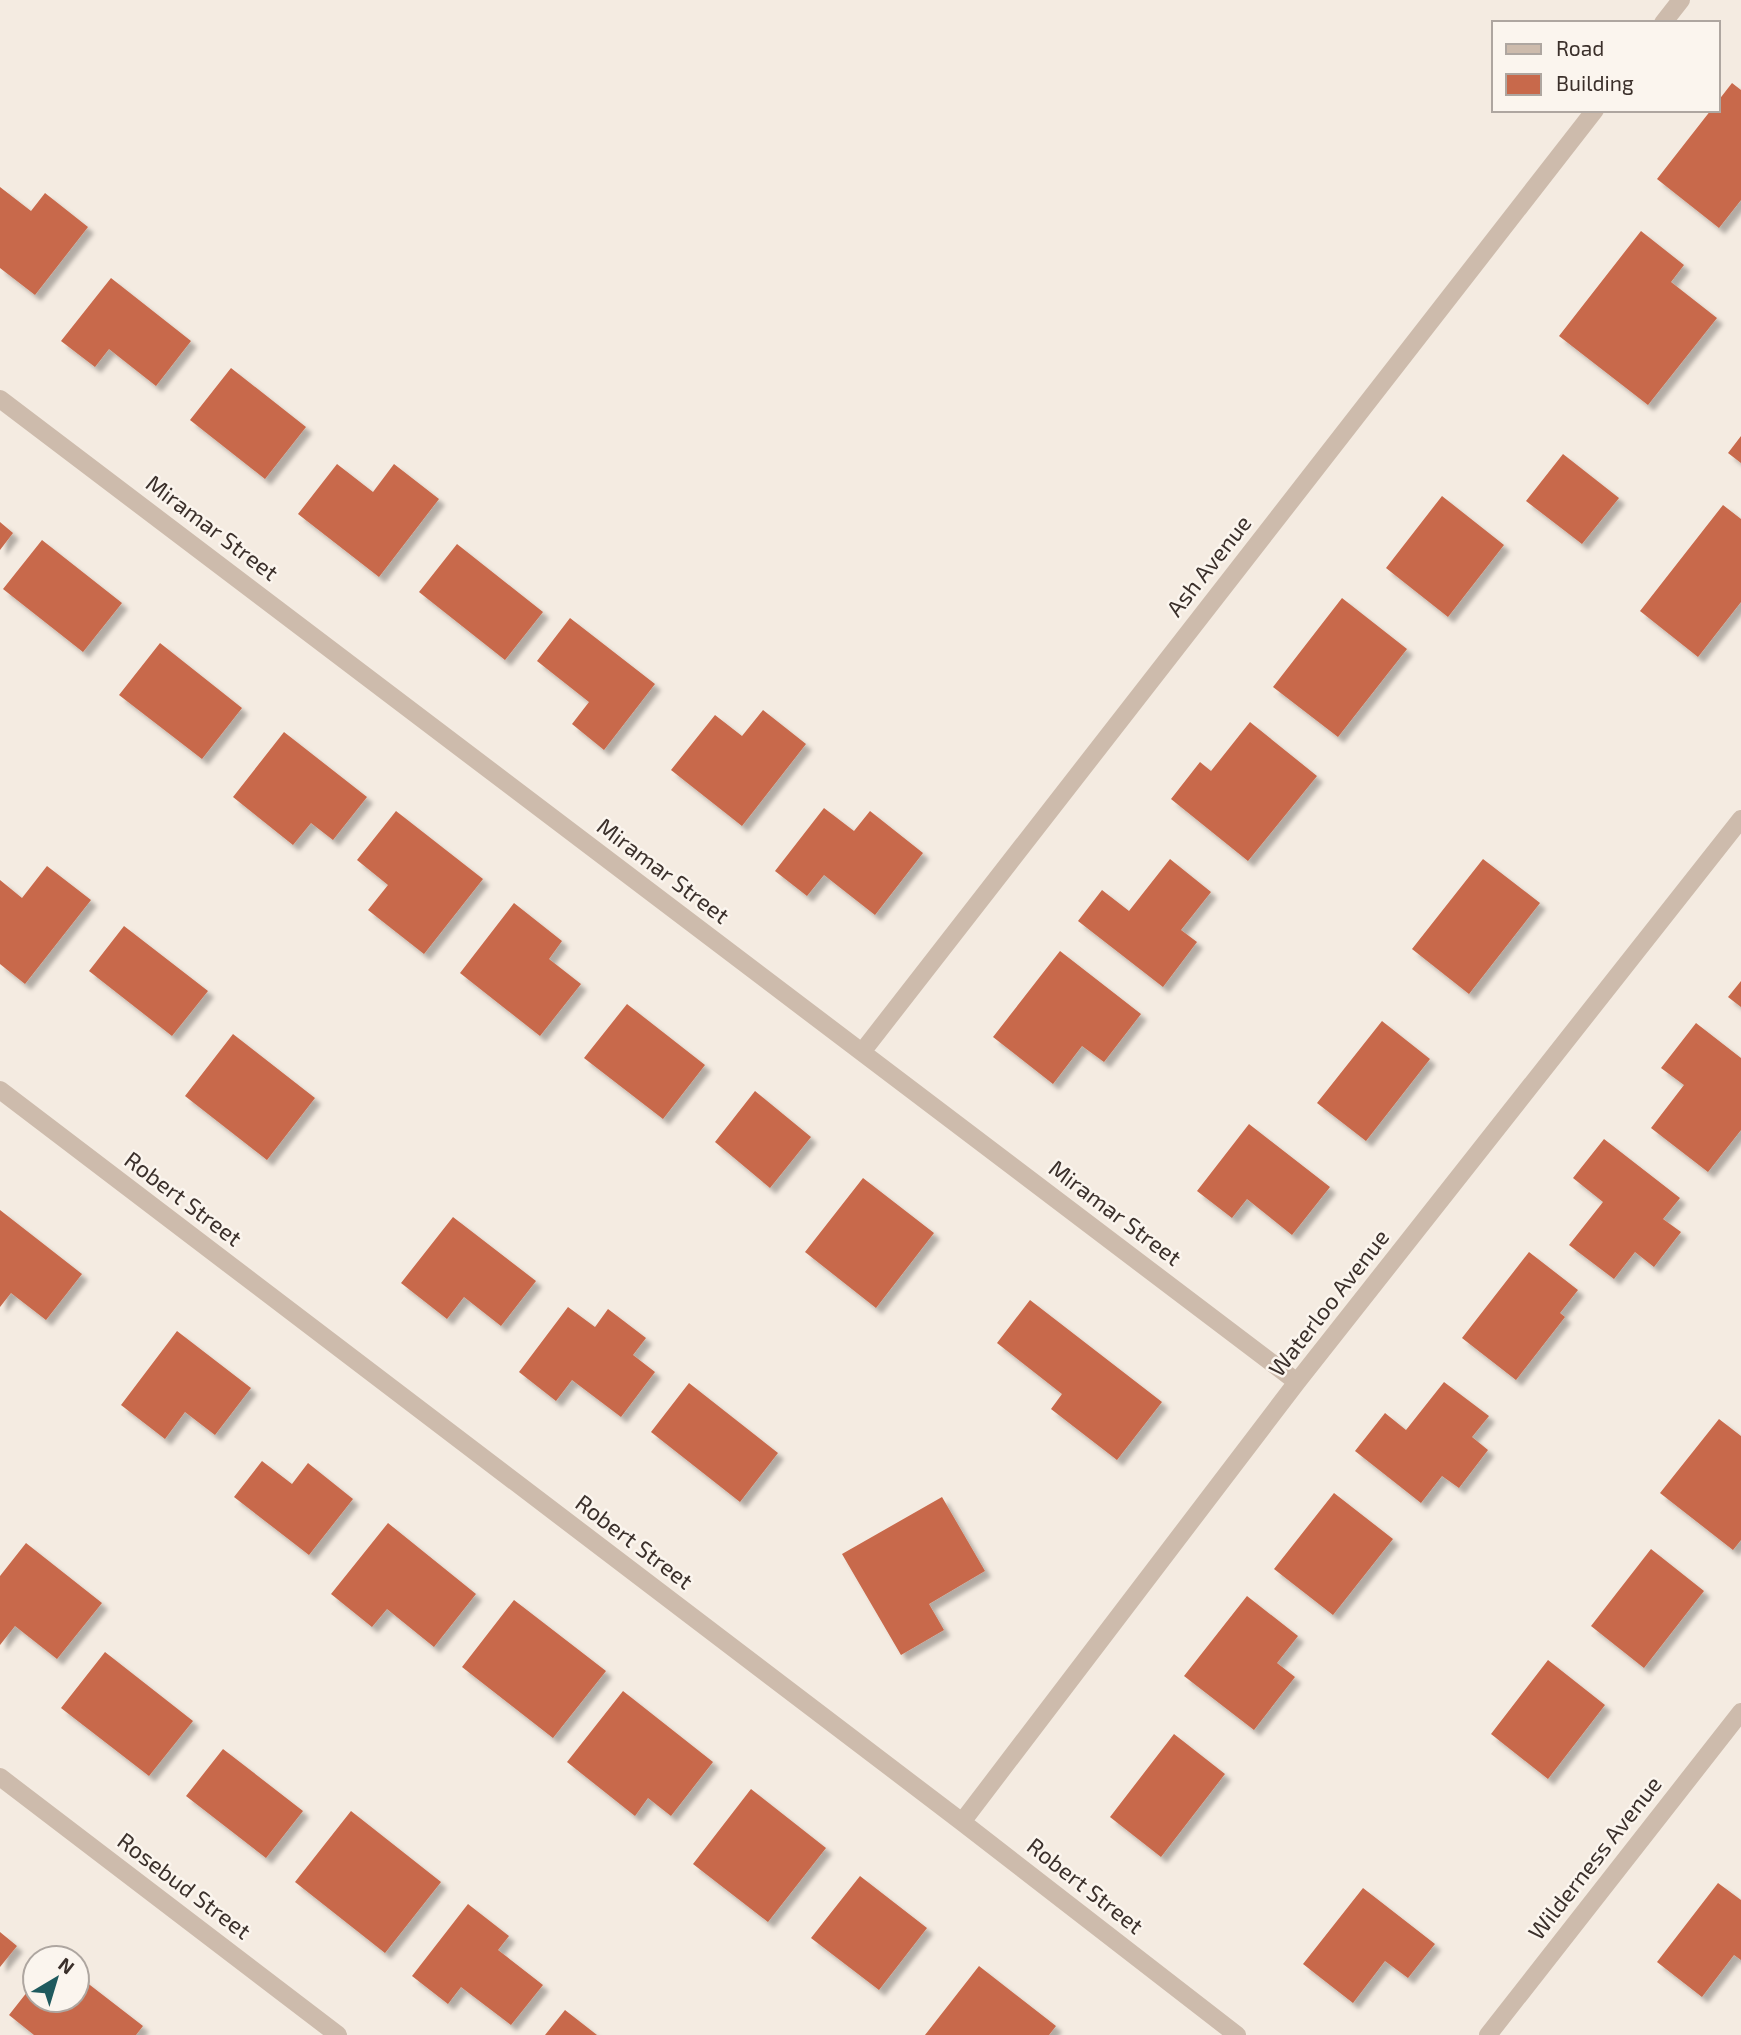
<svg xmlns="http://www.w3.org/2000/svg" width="1741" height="2035" font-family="'Exo 2',sans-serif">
	<defs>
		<filter id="shadow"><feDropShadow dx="6" dy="6" stdDeviation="2" flood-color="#0004"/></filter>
	</defs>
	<rect width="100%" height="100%" fill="#f4ebe1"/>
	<!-- building -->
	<path fill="#c8694b" filter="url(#shadow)" d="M1732,83L1741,90V200L1719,228L1657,179L1711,110H1718V101Z
		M0,187L31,211L45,193L88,227L35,295L0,268Z
		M1641,231L1684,265L1671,282L1717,318L1648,405L1559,336Z
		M111,278L191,341L156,386L109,349L95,367L61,341Z
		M231,368L306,427L265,479L190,420Z
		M1741,436V463L1728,453Z
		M1563,454L1619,498L1582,544L1526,501Z
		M337,464L373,492L394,464L439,499L379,577L298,514Z
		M1442,496L1504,545L1448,617L1386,568Z
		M1723,505L1741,519V602L1698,657L1640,611Z
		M0,522L13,533L0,550Z
		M42,540L122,603L83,652L3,589Z
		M457,544L543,612L505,660L419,592Z
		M1342,598L1407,649L1338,737L1273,687Z
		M570,618L655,684L604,750L572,724L589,702L537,661Z
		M160,643L242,708L202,759L119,695Z
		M763,710L806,744L742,826L671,770L715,715L742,736Z
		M1250,722L1317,776L1248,861L1171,799L1200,762L1211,771Z
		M284,732L367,797L333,840L311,823L293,845L233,797Z
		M824,808L854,831L870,811L923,853L875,915L824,875L807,896L775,871Z
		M396,811L483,879L424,954L368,910L388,885L357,860Z
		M1170,859L1211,892L1181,930L1197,942L1163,987L1078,921L1102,890L1129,911Z
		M1483,859L1540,903L1469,994L1412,949Z
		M47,866L91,900L25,984L0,964V880L22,898Z
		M514,903L562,941L549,959L581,984L540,1036L460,973Z
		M124,926L208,991L172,1036L89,971Z
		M1060,951L1141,1014L1104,1062L1082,1046L1053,1084L993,1037Z
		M1741,981V1007L1728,997Z
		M627,1004L705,1065L663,1119L584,1058Z
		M1382,1021L1430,1059L1366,1141L1317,1103Z
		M1696,1023L1741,1058V1130L1708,1172L1651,1128L1684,1085L1661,1068Z
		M233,1034L315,1098L267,1160L185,1096Z
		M755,1091L811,1137L770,1188L715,1142Z
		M1249,1124L1330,1187L1292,1235L1247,1199L1232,1218L1197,1191Z
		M1604,1139L1680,1198L1663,1219L1681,1232L1654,1267L1635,1252L1614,1279L1569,1245L1603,1202L1573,1178Z
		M863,1178L934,1233L876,1308L805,1252Z
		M0,1210L82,1274L46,1320L11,1293L0,1307Z
		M453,1217L536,1281L501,1326L464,1297L447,1319L401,1283Z
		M1529,1252L1578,1290L1560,1313L1565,1317L1516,1380L1462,1338Z
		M1030,1300L1162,1402L1117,1460L1051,1409L1062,1394L997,1343Z
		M568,1307L595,1327L608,1309L646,1338L633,1355L655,1372L621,1417L572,1380L556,1401L519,1372Z
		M177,1331L251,1388L215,1435L185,1412L165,1439L121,1405Z
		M1444,1382L1489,1416L1472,1437L1488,1450L1459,1488L1442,1476L1421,1503L1355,1451L1385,1413L1406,1430Z
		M689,1383L778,1453L740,1502L651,1432Z
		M1719,1419L1741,1436V1540L1733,1550L1660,1493Z
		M262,1461L292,1484L308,1463L353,1499L309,1555L234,1497Z
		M1334,1493L1393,1539L1333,1615L1274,1569Z
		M942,1497L985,1571L929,1604L944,1630L901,1655L842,1554Z
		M388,1523L476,1594L434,1647L387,1609L372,1627L331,1594Z
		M26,1543L102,1603L57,1659L15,1626L0,1645V1576Z
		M1651,1549L1704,1591L1644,1668L1591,1626Z
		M1247,1596L1298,1636L1277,1663L1295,1677L1254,1730L1184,1676Z
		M514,1600L606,1671L553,1738L462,1667Z
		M105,1652L193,1721L149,1776L61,1708Z
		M1548,1660L1605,1705L1548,1779L1491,1734Z
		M623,1691L713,1762L671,1816L648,1798L635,1816L567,1762Z
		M1174,1734L1225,1774L1161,1857L1110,1817Z
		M223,1749L303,1811L266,1858L186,1796Z
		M751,1789L826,1848L768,1922L693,1864Z
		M351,1811L441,1882L385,1953L295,1882Z
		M860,1876L927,1928L879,1990L811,1938Z
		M1718,1883L1741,1900V1960L1734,1955L1702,1997L1657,1962Z
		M1363,1888L1435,1944L1408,1978L1385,1961L1353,2003L1303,1964Z
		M468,1904L509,1936L498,1950L543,1985L511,2025L461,1987L448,2004L412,1976Z
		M0,1932L17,1946L0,1967Z
		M979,1966L1056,2026L1049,2035H925Z
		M77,1975L143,2026L136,2035H34L9,2015L35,1982V2000H77Z
		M565,2010L597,2035H545Z"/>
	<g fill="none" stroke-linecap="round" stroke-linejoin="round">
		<!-- minor -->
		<path stroke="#cdbbac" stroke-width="18" d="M1663,23L1681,0
			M0,399L1297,1382
			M862,1052L1595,110
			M0,1090L962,1822L1237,2035
			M0,1777L338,2035
			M962,1822L1297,1382L1741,819
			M1488,2035L1741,1712"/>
	</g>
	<g text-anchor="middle" stroke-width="5" stroke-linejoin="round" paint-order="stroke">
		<!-- street labels -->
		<g font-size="23" fill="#3b302b" stroke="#fbf5ee">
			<text transform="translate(212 528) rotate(37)" y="8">Miramar Street</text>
			<text transform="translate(1209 566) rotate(-52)" y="8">Ash Avenue</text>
			<text transform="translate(663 871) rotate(37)" y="8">Miramar Street</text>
			<text transform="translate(183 1199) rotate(37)" y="8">Robert Street</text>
			<text transform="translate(1115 1213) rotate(37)" y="8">Miramar Street</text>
			<text transform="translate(1329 1303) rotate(-52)" y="8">Waterloo Avenue</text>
			<text transform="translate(634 1542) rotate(37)" y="8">Robert Street</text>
			<text transform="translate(1595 1858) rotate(-52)" y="8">Wilderness Avenue</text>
			<text transform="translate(184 1886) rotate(37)" y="8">Rosebud Street</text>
			<text transform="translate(1085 1886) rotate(38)" y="8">Robert Street</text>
		</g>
	</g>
	<!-- legend -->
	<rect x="1492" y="21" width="228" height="91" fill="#fbf5ee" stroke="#aea6a0" stroke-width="2"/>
	<rect x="1506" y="44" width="35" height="10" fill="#cdbbac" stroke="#aea6a0" stroke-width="2"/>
	<text x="1556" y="56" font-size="21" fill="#3b302b">Road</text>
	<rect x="1506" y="74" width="35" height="21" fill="#c8694b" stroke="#aea6a0" stroke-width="2"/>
	<text x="1556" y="91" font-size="21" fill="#3b302b">Building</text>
	<!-- north arrow -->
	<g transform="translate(56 1979) rotate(38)"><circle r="33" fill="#fbf5ee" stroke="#aea6a0" stroke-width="2"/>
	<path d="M0-5L12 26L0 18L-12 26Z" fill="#1f5a5e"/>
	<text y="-10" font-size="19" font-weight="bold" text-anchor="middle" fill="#3b302b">N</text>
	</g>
</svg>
